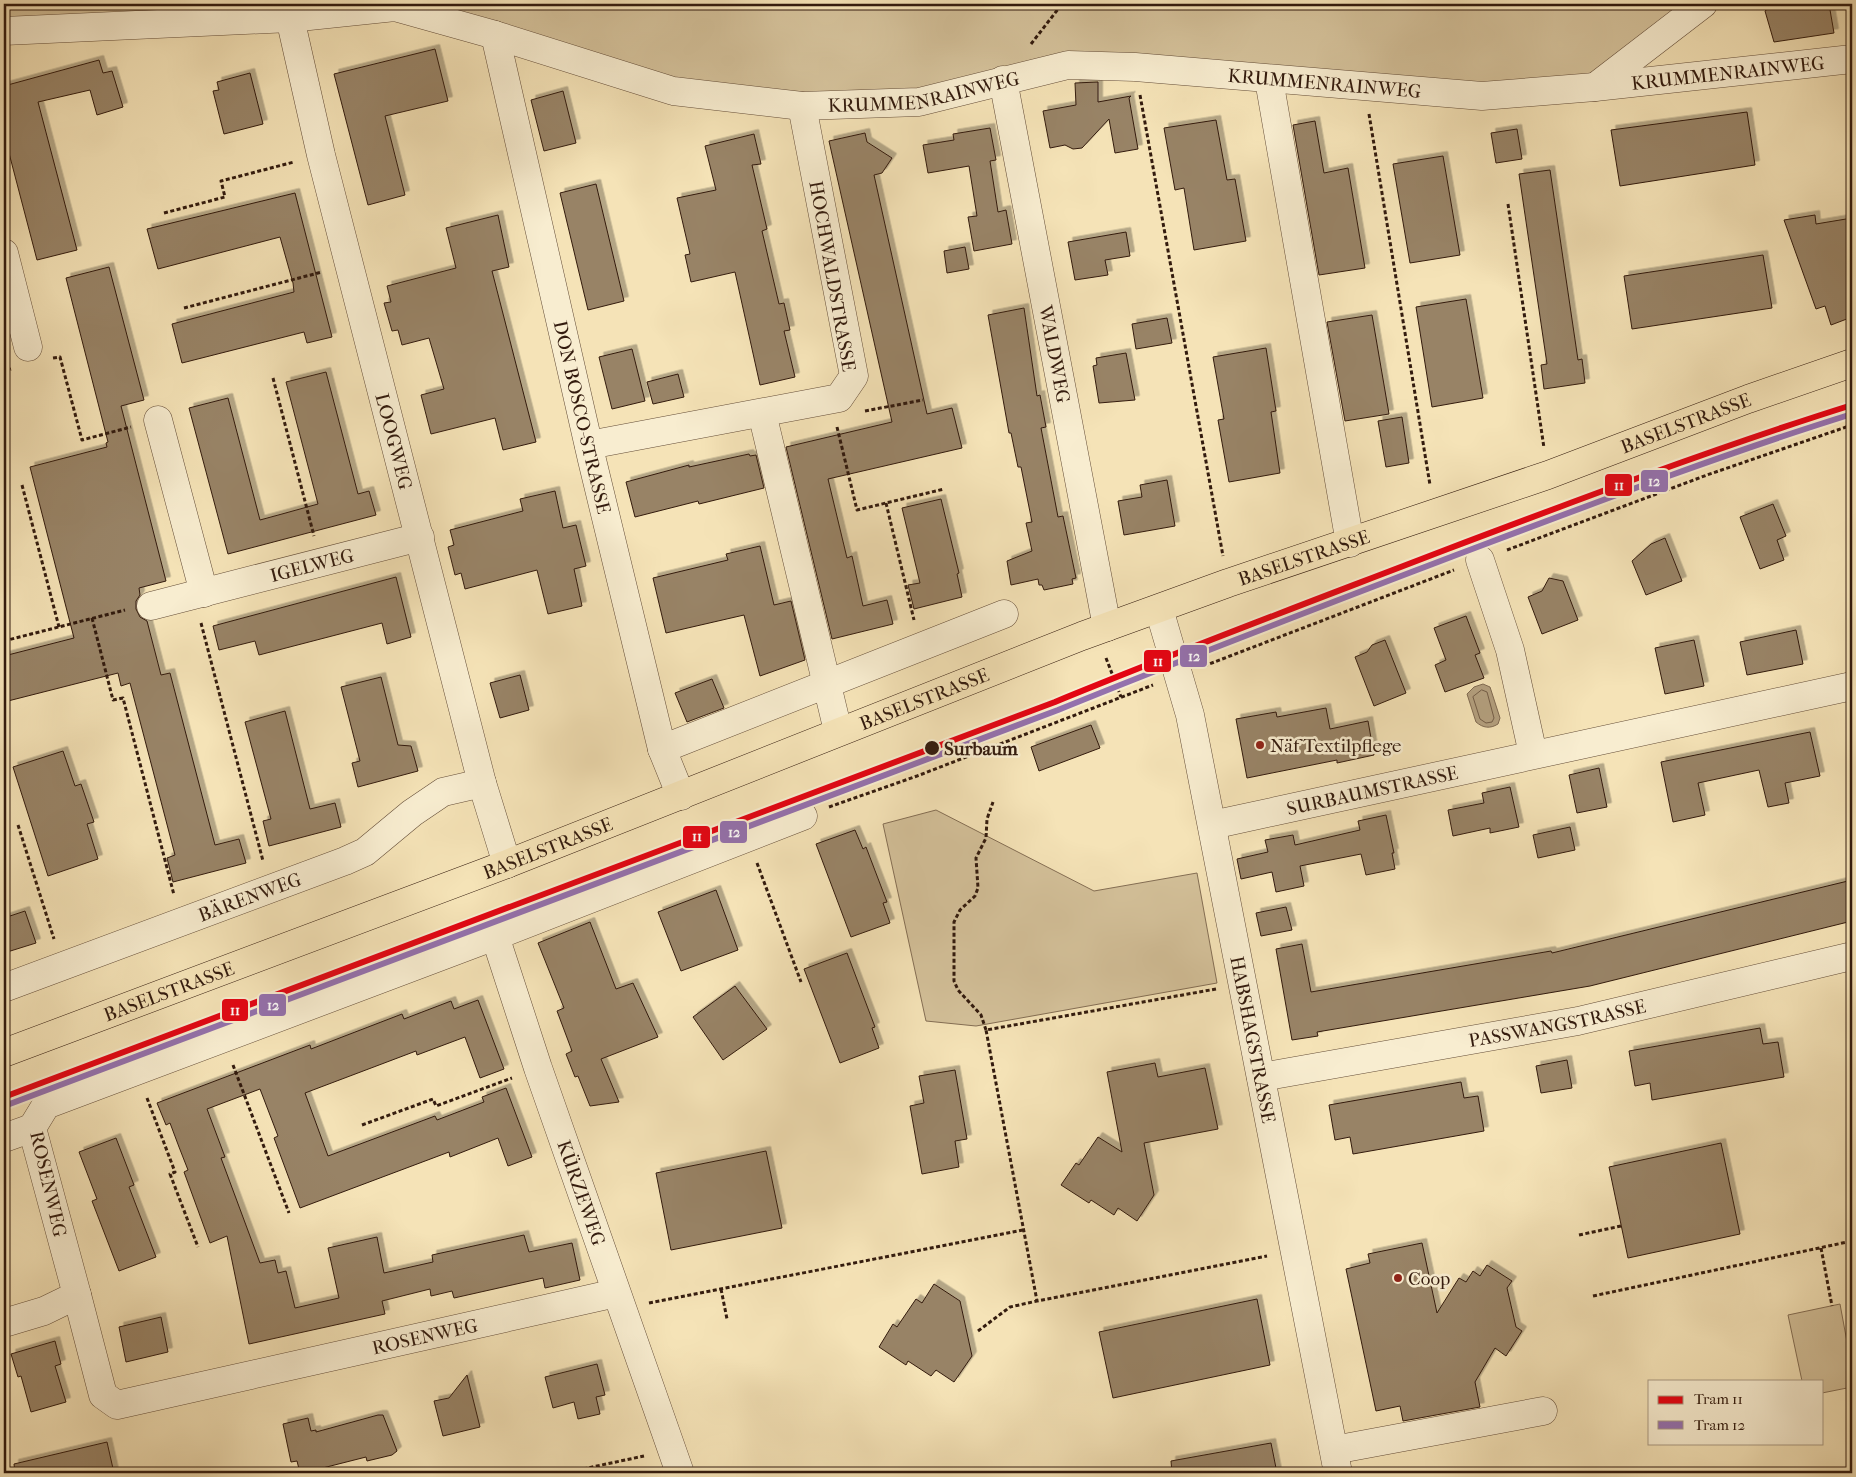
<svg xmlns="http://www.w3.org/2000/svg" width="1856" height="1477" font-family="'IM FELL French Canon',serif">
	<defs>
		<filter id="shadow"><feDropShadow dx="4.5" dy="-4.5" stdDeviation="0" flood-color="#0004"/></filter>
	</defs>
	<rect width="100%" height="100%" fill="#f5e3b7"/>
	<filter id="stains"><feTurbulence type="fractalNoise" baseFrequency=".004" numOctaves="4"/><feColorMatrix values="0 0 0 0 .2 0 0 0 0 .09 0 0 0 0 .02 0 0 0 .5 -.17"/></filter>
	<radialGradient id="worn" r=".72"><stop offset=".6" stop-color="#630" stop-opacity="0"/><stop offset="1" stop-color="#630" stop-opacity=".3"/></radialGradient>
	<!-- green -->
	<path fill="#d4c19a" stroke="#846e54" d="M4,4H1703L1595,87L1482,96L1135,67L919,102L673,91L395,7L4,31Z
		M936,810L1094,891L1197,873L1217,983L976,1026L926,1021L883,824Z
		M1840,1304L1847,1342H1852V1387L1822,1393V1381H1802L1788,1315Z"/>
	<!-- water -->
	<path fill="#b39f7e" stroke="#806a51" d="M1483,684L1490,687L1500,718L1498,724C1490,729 1483,728 1476,722L1467,694L1474,687Z"/>
	<g fill="none" stroke-linecap="round" stroke-linejoin="round">
		<!-- shore -->
		<path stroke="#735d46" stroke-width="1" d="M1482,690L1487,692L1494,718L1492,722L1486,723L1480,719L1473,697Z"/>
	</g>
	<!-- building -->
	<path fill="#988366" stroke="#331b0e" filter="url(#shadow)" d="M1774,4H1829L1834,33L1774,42L1765,11Z
		M435,49L448,101L385,116L405,195L368,205L334,74Z
		M99,60L103,73L112,71L123,107L97,115L90,90L38,102L77,250L37,260L4,134V86Z
		M250,73L263,124L224,134L213,91L219,90L217,82Z
		M1098,82V102L1131,96L1129,98L1138,149L1115,153L1109,119L1082,148L1073,149L1065,145L1050,148L1043,111L1076,105L1075,83Z
		M563,91L576,143L544,151L531,100Z
		M1747,112L1755,165L1620,186L1611,130Z
		M1216,120L1227,180L1235,179L1246,241L1194,250L1184,188L1175,190L1164,128Z
		M1315,121L1324,173L1348,168L1365,268L1319,275L1293,125Z
		M990,128L996,160L990,161L998,212L1006,210L1012,244L974,251L968,217L977,216L969,166L928,173L923,145L954,140L953,134Z
		M1517,129L1522,159L1496,163L1491,133Z
		M865,133L867,142L892,158L882,173L874,175L927,414L952,408L962,448L828,479L847,558L852,556L863,606L887,600L893,624L832,639L786,447L892,422L829,141Z
		M754,134L761,164L752,165L767,229L762,231L779,304L784,303L790,330L784,331L795,377L760,385L735,272L691,282L685,255L690,254L677,198L716,190L705,146Z
		M1443,156L1460,255L1410,263L1393,164Z
		M1550,170L1578,360L1582,359L1585,383L1544,389L1541,365L1547,364L1519,174Z
		M596,184L624,301L588,310L560,193Z
		M295,193L332,337L307,343L304,332L182,363L172,324L294,292L293,283L280,237L158,269L147,229Z
		M498,215L509,267L492,271L536,442L503,450L495,418L431,434L421,395L444,389L429,338L402,345L398,330L392,331L384,303L391,302L387,286L456,268L446,228Z
		M1815,215L1816,224L1852,218V317L1831,325L1825,306L1816,309L1784,220Z
		M1126,232L1130,256L1105,260L1108,275L1075,280L1068,242Z
		M965,247L969,269L947,273L944,251Z
		M1763,255L1772,308L1632,329L1624,276Z
		M109,267L144,400L121,406L166,581L139,588L140,595L136,601V609L140,617L147,621L161,675L170,673L215,845L239,839L246,863L173,882L167,858L175,855L130,683L121,686L118,673L4,702V656L74,638L30,467L107,447L106,443L108,442L66,278Z
		M1466,299L1483,398L1432,407L1416,307Z
		M1024,308L1037,396L1040,395L1046,427L1041,428L1058,517L1063,516L1076,578L1072,579L1073,584L1044,590L1042,585H1039L1038,579L1011,585L1007,561L1032,551L1026,523L1032,522L1021,467H1018L1011,433H1009L988,315Z
		M1372,315L1389,414L1345,421L1327,322Z
		M1167,318L1172,343L1136,349L1132,324Z
		M1266,348L1276,411L1271,412L1280,473L1229,482L1218,420L1224,419L1213,357Z
		M632,349L645,401L612,409L599,357Z
		M1126,353L1135,400L1099,403L1093,366L1097,365L1096,358Z
		M326,372L358,494L369,491L376,515L228,554L189,408L228,398L260,520L282,514L318,504L286,382Z
		M678,374L684,397L653,404L647,382Z
		M1402,417L1409,463L1386,467L1378,421Z
		M749,454L750,456L756,455L764,488L699,504L698,501L635,517L626,482L689,465V467Z
		M1167,480L1175,526L1124,535L1118,501L1142,497L1140,485Z
		M555,491L563,528L576,525L586,566L574,569L582,606L548,614L537,570L465,589L461,573L455,575L448,547L454,545L450,530L523,511L520,499Z
		M941,499L959,573L957,574L962,597L914,609L908,585L920,583L902,508Z
		M1773,504L1786,536L1777,540L1784,560L1760,569L1740,517Z
		M1665,538L1682,581L1646,595L1632,561L1651,544Z
		M760,546L774,605L791,601L805,660L760,676L744,615L666,633L653,578L728,560L726,554Z
		M396,577L411,637L387,644L382,623L259,655L255,641L219,650L213,626Z
		M1549,578L1563,581L1578,620L1542,634L1528,597L1542,591Z
		M1466,616L1480,653L1475,655L1484,678L1445,692L1435,665L1446,660L1434,628Z
		M1796,630L1803,664L1747,675L1740,642Z
		M1385,640L1406,693L1374,706L1355,657L1367,652L1372,645Z
		M1694,640L1704,686L1665,694L1655,648Z
		M520,675L529,710L500,718L490,683Z
		M381,677L398,745L411,746L418,771L358,787L352,763L360,761L341,687Z
		M712,679L724,708L687,722L675,693Z
		M1326,708L1330,729L1368,721L1374,755L1337,763V760L1247,778L1236,719L1276,712L1277,717Z
		M285,711L310,809L335,803L341,827L269,846L263,821L271,819L245,722Z
		M1091,725L1100,748L1039,771L1031,747Z
		M1810,732L1820,776L1785,783L1789,803L1768,807L1759,770L1698,783L1705,815L1673,822L1661,762Z
		M63,751L75,786L81,784L94,822L87,824L98,859L48,876L13,767Z
		M1599,768L1607,807L1577,813L1569,775Z
		M1510,787L1519,827L1490,833V828L1453,836L1448,810L1484,803L1482,793Z
		M1386,815L1394,853H1392L1395,869L1366,875L1361,854L1300,866L1304,886L1276,892L1272,872L1241,879L1237,859L1268,852L1265,840L1293,835L1295,845L1360,830L1358,821Z
		M1570,827L1575,850L1538,858L1533,835Z
		M855,830L863,849L866,847L887,902L883,903L890,923L851,937L816,844Z
		M1852,880V921L1590,986L1317,1032L1318,1036L1292,1040L1276,949L1302,944L1311,992L1551,951L1552,953Z
		M716,890L738,950L681,971L658,912Z
		M1286,907L1292,930L1261,936L1256,913Z
		M25,911L36,943L4,953V918Z
		M590,922L616,989L633,983L658,1037L601,1059L619,1102L590,1106L578,1076L575,1077L566,1054L572,1051L557,1011L564,1008L538,943Z
		M847,953L875,1027L872,1028L879,1048L840,1063L804,969Z
		M735,986L767,1029L723,1060L693,1017Z
		M478,1000L504,1069L480,1078L465,1037L417,1055L416,1051L305,1093L328,1156L435,1116L437,1120L484,1102L482,1097L506,1088L532,1157L508,1166L498,1138L450,1157L449,1152L300,1208L274,1138L278,1136L260,1089L207,1109L225,1157L221,1158L260,1263L275,1260L278,1273L286,1271L295,1308L339,1298L328,1248L377,1237L384,1273L433,1262L432,1255L524,1235L529,1252L572,1243L580,1280L545,1288L543,1278L454,1298L452,1291L431,1296L430,1289L382,1301L385,1314L249,1344L227,1236L210,1243L184,1172L188,1170L179,1147L170,1123L166,1125L157,1103L310,1045L311,1049L402,1014L404,1019L451,1001L454,1009Z
		M1760,1028L1763,1044L1778,1042L1784,1077L1652,1100L1650,1083L1635,1086L1629,1051Z
		M1567,1060L1572,1088L1541,1093L1536,1066Z
		M1155,1063L1158,1077L1205,1068L1218,1129L1144,1143L1154,1195L1137,1221L1118,1208L1114,1215L1091,1200L1089,1203L1061,1185L1076,1163L1079,1165L1098,1137L1122,1152L1107,1072Z
		M955,1070L967,1139L955,1141L959,1167L922,1174L910,1106L924,1103L919,1076Z
		M1461,1082L1464,1098L1478,1096L1484,1131L1353,1154L1350,1137L1335,1140L1329,1105Z
		M116,1138L134,1185L129,1187L156,1257L119,1271L92,1201L97,1199L79,1152Z
		M1721,1143L1740,1234L1628,1258L1609,1167Z
		M766,1151L782,1228L671,1250L656,1173Z
		M1422,1243L1437,1313L1459,1278L1466,1282L1473,1271L1480,1276L1487,1265L1512,1281L1507,1288L1516,1327L1522,1331L1506,1356L1495,1348L1475,1382L1480,1407L1403,1421L1400,1406L1376,1411L1346,1269L1370,1263L1368,1254Z
		M934,1284L960,1301L972,1356L954,1382L936,1370L931,1376L908,1361L906,1365L879,1347L893,1324L897,1327L916,1299L922,1303Z
		M1257,1299L1270,1365L1113,1398L1099,1332Z
		M161,1317L168,1352L126,1362L119,1327Z
		M55,1341L61,1364L55,1366L66,1402L31,1412L21,1376L18,1377L11,1354Z
		M597,1364L605,1395L596,1397L600,1414L578,1419L574,1402L553,1408L545,1377Z
		M467,1375L480,1427L443,1436L434,1401L449,1398Z
		M378,1415H383L397,1451L392,1455L367,1461L366,1457L303,1473H300L297,1461L291,1462L283,1424L308,1418L311,1431L316,1430V1432Z
		M107,1442L114,1473H15L14,1464Z
		M1271,1443L1277,1473H1172L1171,1461Z"/>
	<g fill="none" stroke-linecap="round" stroke-linejoin="round">
		<!-- minor casing -->
		<g stroke="#644d38" stroke-width="29">
			<g id="minor">
				<path id="s1" d="M290,18L321,155L482,783L507,864"/>
				<path id="s2" d="M4,31L290,18L395,7L495,35L673,91L802,106L919,102L1068,65L1135,67L1482,96L1595,87L1852,59"/>
				<path id="s3" d="M495,35L592,460L662,749L681,796"/>
				<path id="s4" d="M1003,80L1107,627"/>
				<path d="M1269,80L1350,543"/>
				<path d="M1595,87L1703,4"/>
				<path d="M4,253L28,347"/>
				<path d="M762,413L838,731"/>
				<path d="M158,420L204,593"/>
				<path d="M589,445L839,398L854,376L802,106"/>
				<path d="M1480,560L1510,650L1533,754"/>
				<path id="s5" d="M151,606L420,537"/>
				<path id="s6" d="M1159,609L1190,715L1338,1473"/>
				<path d="M662,749L1004,614"/>
				<path id="s7" d="M1212,825L1852,686"/>
				<path id="s8" d="M495,936L538,1068L680,1473"/>
				<path id="s9" d="M4,988L345,861L365,852L412,813L443,792L482,783"/>
				<path id="s10" d="M1261,1077L1578,1021L1852,956"/>
				<path d="M4,1138L32,1128"/>
				<path id="s11" d="M77,1295L103,1395L117,1405L616,1293"/>
				<path d="M4,1323L44,1311L77,1295L32,1128L46,1105L495,936L803,816"/>
				<path d="M1334,1450L1543,1411"/>
			</g>
		</g>
		<!-- major casing -->
		<g stroke="#331b0e" stroke-width="29">
			<g id="major">
				<path id="s12" d="M4,1053L507,864L1082,636L1228,583L1548,475L1748,399L1852,363"/>
			</g>
		</g>
		<!-- path -->
		<path stroke="#331b0e" stroke-width="3" stroke-dasharray="4 2.5" stroke-linecap="butt" d="M1031,44L1062,4
			M1140,95L1223,556
			M1369,114L1430,485
			M1508,204L1544,448
			M164,213L225,197L221,181L294,162
			M184,308L322,272
			M53,358L60,357L82,440L131,427
			M4,371L11,369
			M273,378L314,536
			M865,411L923,400
			M837,427L857,510L944,489
			M22,485L59,627
			M886,503L914,620
			M1507,550L1707,475L1852,425
			M92,618L113,700L123,698L174,895
			M201,623L263,861
			M4,641L125,610
			M1106,658L1121,697
			M1204,666L1454,570
			M894,773L911,766
			M829,807L917,776L1153,685
			M18,825L54,939
			M757,863L801,982
			M1216,989L986,1030L1037,1301L1267,1256
			M986,1030L981,1015L958,990L954,981V922L960,910L975,896L978,888L976,858L986,838L987,819L993,802
			M233,1065L289,1213
			M147,1098L175,1172L170,1174L198,1247
			M362,1125L433,1099L436,1106L512,1078
			M1579,1235L1621,1226
			M1821,1248L1832,1306
			M721,1289L727,1319
			M1593,1296L1852,1241
			M649,1303L1023,1230
			M978,1331L1010,1307L1037,1301
			M564,1473L644,1456"/>
		<!-- minor -->
		<use href="#minor" stroke="#f8edd0" stroke-width="28"/>
		<!-- major -->
		<use href="#major" stroke="#f5e3b7" stroke-width="28"/>
		<!-- tram-1 casing -->
		<g stroke="#f8edd0" stroke-width="10">
			<path id="tram-1" d="M4,1097L1055,702C1184,649 1315,600 1445,550C1580,499 1715,448 1852,405"/>
		</g>
		<!-- tram-2 casing -->
		<g stroke="#f8edd0" stroke-width="10">
			<path id="tram-2" d="M7,1105L1058,710C1188,657 1320,607 1451,557C1584,507 1717,456 1852,414"/>
		</g>
		<!-- tram-1 -->
		<use href="#tram-1" stroke="#e30613" stroke-width="6"/>
		<!-- tram-2 -->
		<use href="#tram-2" stroke="#9471ad" stroke-width="6"/>
	</g>
	<!-- markers -->
	<g fill="#8f2418" stroke="#f8edd0" stroke-width="2">
		<circle cx="1260" cy="745" r="5"/>
		<circle cx="1398" cy="1278" r="5"/>
	</g>
	<circle fill="#331b0e" stroke="#f8edd0" stroke-width="2" cx="932" cy="748" r="8"/>
	<g text-anchor="middle" stroke-width="5" stroke-linejoin="round" paint-order="stroke">
		<!-- street labels -->
		<g font-size="19" fill="#331b0e" stroke="#f8edd0">
			<text dy="7" stroke="none"><textPath href="#s2" startOffset="1745">KRUMMENRAINWEG</textPath></text>
			<text dy="7" stroke="none"><textPath href="#s2" startOffset="1340">KRUMMENRAINWEG</textPath></text>
			<text dy="7" stroke="none"><textPath href="#s2" startOffset="935">KRUMMENRAINWEG</textPath></text>
			<text transform="translate(833 276) rotate(80)" y="7">HOCHWALDSTRASSE</text>
			<text dy="7" stroke="none"><textPath href="#s4" startOffset="279">WALDWEG</textPath></text>
			<text dy="7" stroke="none"><textPath href="#s3" startOffset="392">DON BOSCO-STRASSE</textPath></text>
			<text dy="7" stroke="none"><textPath href="#s12" startOffset="1796">BASELSTRASSE</textPath></text>
			<text dy="7" stroke="none"><textPath href="#s1" startOffset="436">LOOGWEG</textPath></text>
			<text dy="7" stroke="none"><textPath href="#s12" startOffset="1391">BASELSTRASSE</textPath></text>
			<text dy="7" stroke="none"><textPath href="#s5" startOffset="166">IGELWEG</textPath></text>
			<text dy="7" stroke="none"><textPath href="#s12" startOffset="986">BASELSTRASSE</textPath></text>
			<text dy="7" stroke="none"><textPath href="#s7" startOffset="164">SURBAUMSTRASSE</textPath></text>
			<text dy="7" stroke="none"><textPath href="#s12" startOffset="581">BASELSTRASSE</textPath></text>
			<text dy="7" stroke="none"><textPath href="#s9" startOffset="262">BÄRENWEG</textPath></text>
			<text dy="7" stroke="none"><textPath href="#s12" startOffset="176">BASELSTRASSE</textPath></text>
			<text dy="7" stroke="none"><textPath href="#s10" startOffset="301">PASSWANGSTRASSE</textPath></text>
			<text dy="7" stroke="none"><textPath href="#s6" startOffset="441">HABSHAGSTRASSE</textPath></text>
			<text transform="translate(49 1184) rotate(77)" y="7">ROSENWEG</text>
			<text dy="7" stroke="none"><textPath href="#s8" startOffset="271">KÜRZEWEG</textPath></text>
			<text dy="7" stroke="none"><textPath href="#s11" startOffset="436">ROSENWEG</textPath></text>
		</g>
		<!-- poi labels -->
		<g font-size="19" fill="#331b0e" stroke="#f8edd0" text-anchor="start">
			<text x="1270" y="752">Näf Textilpflege</text>
			<text x="1408" y="1285">Coop</text>
		</g>
		<!-- stop labels -->
		<g font-size="19" font-weight="bold" fill="#331b0e" stroke="#f8edd0" text-anchor="start">
			<text x="944" y="755">Surbaum</text>
		</g>
	</g>
	<g stroke="#f8edd0" stroke-width="2">
		<rect x="1640" y="469" width="29" height="24" rx="5" fill="#9471ad"/>
		<rect x="1604" y="473" width="29" height="24" rx="5" fill="#e30613"/>
		<rect x="1179" y="644" width="29" height="24" rx="5" fill="#9471ad"/>
		<rect x="1143" y="649" width="29" height="24" rx="5" fill="#e30613"/>
		<rect x="719" y="820" width="29" height="24" rx="5" fill="#9471ad"/>
		<rect x="682" y="825" width="29" height="24" rx="5" fill="#e30613"/>
		<rect x="258" y="993" width="29" height="24" rx="5" fill="#9471ad"/>
		<rect x="221" y="998" width="28" height="24" rx="5" fill="#e30613"/>
	</g>
	<g font-size="14" text-anchor="middle" font-weight="bold" fill="#fff">
		<text x="1654" y="486">12</text>
		<text x="1619" y="490">11</text>
		<text x="1194" y="661">12</text>
		<text x="1158" y="666">11</text>
		<text x="734" y="837">12</text>
		<text x="697" y="841">11</text>
		<text x="273" y="1010">12</text>
		<text x="235" y="1015">11</text>
	</g>
	<!-- margin -->
	<rect width="1856" height="1477" fill="none" stroke="#f5e3b7" stroke-width="20"/>
	<rect x="5" y="5" width="1846" height="1467" fill="none" stroke="#331b0e" stroke-width="2.5"/>
	<rect x="10" y="10" width="1836" height="1457" fill="none" stroke="#331b0e"/>
	<!-- legend -->
	<rect x="1648" y="1380" width="175" height="65" fill="#f8edd0" stroke="#a99982"/>
	<rect x="1658" y="1396" width="25" height="8" fill="#e30613" stroke="#a99982"/>
	<text x="1694" y="1404" font-size="15" fill="#331b0e">Tram 11</text>
	<rect x="1658" y="1421" width="25" height="8" fill="#9471ad" stroke="#a99982"/>
	<text x="1694" y="1430" font-size="15" fill="#331b0e">Tram 12</text>
	<rect width="100%" height="100%" filter="url(#stains)"/>
	<rect width="100%" height="100%" fill="url(#worn)"/>
</svg>
